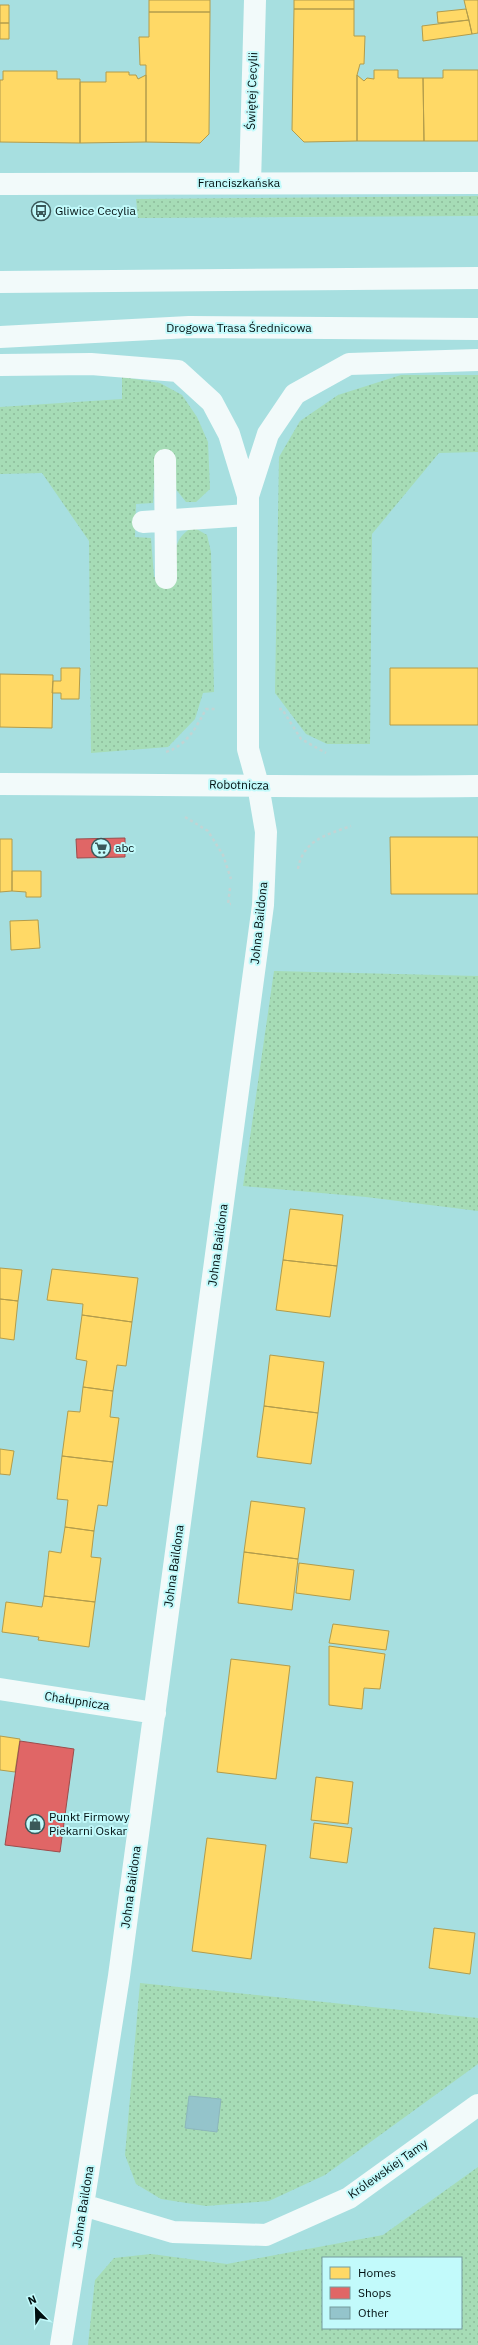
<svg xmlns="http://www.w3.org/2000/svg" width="478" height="2345" font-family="'IBM Plex Sans',sans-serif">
	<defs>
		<pattern id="grass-dots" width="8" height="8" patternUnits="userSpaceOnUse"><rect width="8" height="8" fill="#a6dcb6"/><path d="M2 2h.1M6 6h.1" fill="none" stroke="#8dbc9b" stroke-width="1.8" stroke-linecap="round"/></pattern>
	</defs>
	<rect width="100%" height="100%" fill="#a7dfe0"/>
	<!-- grass -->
	<path fill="url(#grass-dots)" fill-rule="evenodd" d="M478,196V216L138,218L136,199Z
		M401,375H478V452L439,453L372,534L370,744H327L306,734L275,693L279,457L300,421L338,395Z
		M122,377L160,383L182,395L197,417L208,442L210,489L196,502H186L155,463L153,503L136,504L135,537L151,538L154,577L176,576C176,553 171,540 193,527L207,535L211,552L214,692L203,693L195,719L168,747L91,753L89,541L42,473L0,474V407L122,399Z
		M274,971L478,976V1211L366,1197L243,1186Z
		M140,1983L478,2018V2064L325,2175L269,2201L206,2206L161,2199L136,2184L125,2155Z
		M478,2167V2345H88L95,2280L114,2258L151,2254L227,2264L383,2235ZM323,2258H461V2328H323Z"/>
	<!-- homes -->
	<path fill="#ffd966" stroke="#b29c4c" d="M149,0H210V12H149Z
		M294,0H354V9H294Z
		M464,0H478V33L472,34Z
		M0,5H9V23H0Z
		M294,9H354V36H365L364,64H360L357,75V141L304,142L292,130Z
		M466,9L469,20L438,23L437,12Z
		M149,12H210L209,134L200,143L146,142V65H140L139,37H149Z
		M469,20L472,34L423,41L422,26Z
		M0,23H9V39H0Z
		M374,70H398V78H423L424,141H357V75L364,81L367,78L374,79Z
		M443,70H478V141H424L423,78H443Z
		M3,71H57V79H80V143L0,142V80H3Z
		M106,72H129V75H136L138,79L146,75V142L80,143V82H106Z
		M61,668H80L79,699H61V693H52L53,681H61Z
		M390,668H478V725H390Z
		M0,674L53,675L52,728L0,727Z
		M390,837H478V894H391Z
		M0,839H12V891L0,892Z
		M12,871H41V897H26V892L12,891Z
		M38,920L40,948L11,950L10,921Z
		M290,1209L343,1215L337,1266L283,1260Z
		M283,1260L337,1266L330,1317L276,1310Z
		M0,1268L22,1270L18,1301L0,1299Z
		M52,1269L138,1278L132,1322L82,1315L83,1304L47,1300Z
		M0,1299L18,1301L14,1340L0,1338Z
		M82,1315L132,1322L126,1366L117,1365L113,1391L83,1387L87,1361L76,1359Z
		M270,1355L324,1362L318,1413L264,1406Z
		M83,1387L113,1391L110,1417L119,1418L113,1462L62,1456L68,1411L80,1412Z
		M264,1406L318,1413L311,1464L257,1457Z
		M0,1449L14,1451L10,1475L0,1474Z
		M62,1456L113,1462L107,1506L98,1505L94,1531L65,1527L68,1500L57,1499Z
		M251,1501L305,1508L298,1559L244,1552Z
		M65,1527L94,1531L91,1557L101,1558L95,1602L44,1596L49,1551L61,1553Z
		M244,1552L298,1559L292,1610L238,1603Z
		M299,1563L354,1570L350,1600L296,1593Z
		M44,1596L95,1602L89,1647L38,1640L39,1637L2,1632L6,1602L42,1607Z
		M333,1624L389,1631L386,1650L329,1643Z
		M329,1646L385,1654L380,1689L364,1688L362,1709L329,1705Z
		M231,1659L290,1666L276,1779L217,1772Z
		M0,1736L20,1739L15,1772L0,1770Z
		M316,1777L353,1782L348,1824L311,1820Z
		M314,1823L352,1828L347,1863L310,1858Z
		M207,1838L266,1845L251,1959L192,1951Z
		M434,1928L475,1933L470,1974L429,1968Z"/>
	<!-- shops -->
	<path fill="#e06666" stroke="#9d4c4c" d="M125,838V857L77,858L76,839Z
		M20,1741L74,1749L60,1852L5,1845Z"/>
	<!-- building -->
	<path fill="#94c4cb" stroke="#8cb7bc" d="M189,2096L221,2099L217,2132L185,2128Z"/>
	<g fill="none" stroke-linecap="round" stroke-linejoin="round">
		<!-- path -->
		<path stroke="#c2d4d4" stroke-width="2.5" stroke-dasharray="3 3" stroke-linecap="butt" d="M279,709H282L301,739L326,753
			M166,752C187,745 196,728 206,709H216
			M185,817L208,831L223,855L231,879
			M298,869C303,840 326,835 351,826
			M230,888L228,904H231"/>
		<!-- minor -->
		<path stroke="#f2fafa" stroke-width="22" d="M250,183L255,0
			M0,184L478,183
			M165,460L166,578
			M143,522L248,515
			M0,784C159,784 319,788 478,786
			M0,1689L155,1713
			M83,2205L173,2232L266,2235L349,2198L478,2105
			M61,2345L119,1976L263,905L266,832L258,785"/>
		<!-- major -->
		<path stroke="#f2fafa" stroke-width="22" d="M0,282L478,278
			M0,337L189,327L478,329
			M0,365L91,364L178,371L212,402L229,434L248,496
			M258,785L248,749V496L268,434L295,394L349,364L478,360"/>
	</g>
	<!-- icons -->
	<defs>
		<g id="bus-ring" transform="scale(1)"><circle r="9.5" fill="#c2fafb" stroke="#3a5859" stroke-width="1.5"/><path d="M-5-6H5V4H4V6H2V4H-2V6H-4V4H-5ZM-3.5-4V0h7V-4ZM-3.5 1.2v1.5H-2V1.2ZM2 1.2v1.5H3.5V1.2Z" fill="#3a5859"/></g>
		<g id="supermarket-ring" transform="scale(1)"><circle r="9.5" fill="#c2fafb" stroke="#3a5859" stroke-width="1.5"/><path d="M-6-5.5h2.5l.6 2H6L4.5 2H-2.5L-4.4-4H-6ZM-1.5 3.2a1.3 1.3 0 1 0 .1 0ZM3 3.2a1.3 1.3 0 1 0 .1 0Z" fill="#3a5859"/></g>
		<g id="shop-ring" transform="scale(1)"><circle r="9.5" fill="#c2fafb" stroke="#3a5859" stroke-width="1.5"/><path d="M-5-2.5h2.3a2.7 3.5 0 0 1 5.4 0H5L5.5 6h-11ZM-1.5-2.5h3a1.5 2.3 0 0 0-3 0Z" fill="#3a5859"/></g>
	</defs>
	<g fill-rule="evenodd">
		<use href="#bus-ring" x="41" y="211"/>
		<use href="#supermarket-ring" x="101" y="848"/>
		<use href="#shop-ring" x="35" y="1824"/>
	</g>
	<g text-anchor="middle" stroke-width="4" stroke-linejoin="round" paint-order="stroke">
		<!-- street labels -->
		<g font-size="12" fill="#000f10" stroke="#c2fafb">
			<text transform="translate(252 91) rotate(-88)" y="4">Świętej Cecylii</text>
			<text x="239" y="187">Franciszkańska</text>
			<text x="239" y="332">Drogowa Trasa Średnicowa</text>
			<text transform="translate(239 785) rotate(1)" y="4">Robotnicza</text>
			<text transform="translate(259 923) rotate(-84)" y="4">Johna Baildona</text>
			<text transform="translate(218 1245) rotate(-82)" y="4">Johna Baildona</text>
			<text transform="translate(174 1566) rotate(-82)" y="4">Johna Baildona</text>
			<text transform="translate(77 1701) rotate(9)" y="4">Chałupnicza</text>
			<text transform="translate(131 1887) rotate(-82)" y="4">Johna Baildona</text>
			<text transform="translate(388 2169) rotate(-35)" y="4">Królewskiej Tamy</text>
			<text transform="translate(83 2207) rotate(-81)" y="4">Johna Baildona</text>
		</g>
		<!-- poi labels -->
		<g font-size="12" fill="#000f10" stroke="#c2fafb" text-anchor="start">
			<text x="55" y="215">Gliwice Cecylia</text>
			<text x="115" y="852">abc</text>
			<text x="49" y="1821">Punkt Firmowy<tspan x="49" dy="14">Piekarni Oskar</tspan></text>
		</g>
	</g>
	<!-- legend -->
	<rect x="322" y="2257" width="140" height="72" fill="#c2fafb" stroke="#749c9d"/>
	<rect x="330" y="2267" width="20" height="12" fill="#ffd966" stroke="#749c9d"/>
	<text x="358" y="2277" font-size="12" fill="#000f10">Homes</text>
	<rect x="330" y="2287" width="20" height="12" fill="#e06666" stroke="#749c9d"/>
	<text x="358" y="2297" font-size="12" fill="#000f10">Shops</text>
	<rect x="330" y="2307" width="20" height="12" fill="#94c4cb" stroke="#749c9d"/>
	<text x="358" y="2317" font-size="12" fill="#000f10">Other</text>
	<!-- north arrow -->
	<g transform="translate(36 2309) rotate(337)" stroke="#c2fafb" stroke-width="3" paint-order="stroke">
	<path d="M0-3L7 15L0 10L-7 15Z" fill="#000f10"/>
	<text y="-6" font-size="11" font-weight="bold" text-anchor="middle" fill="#000f10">N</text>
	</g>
</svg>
